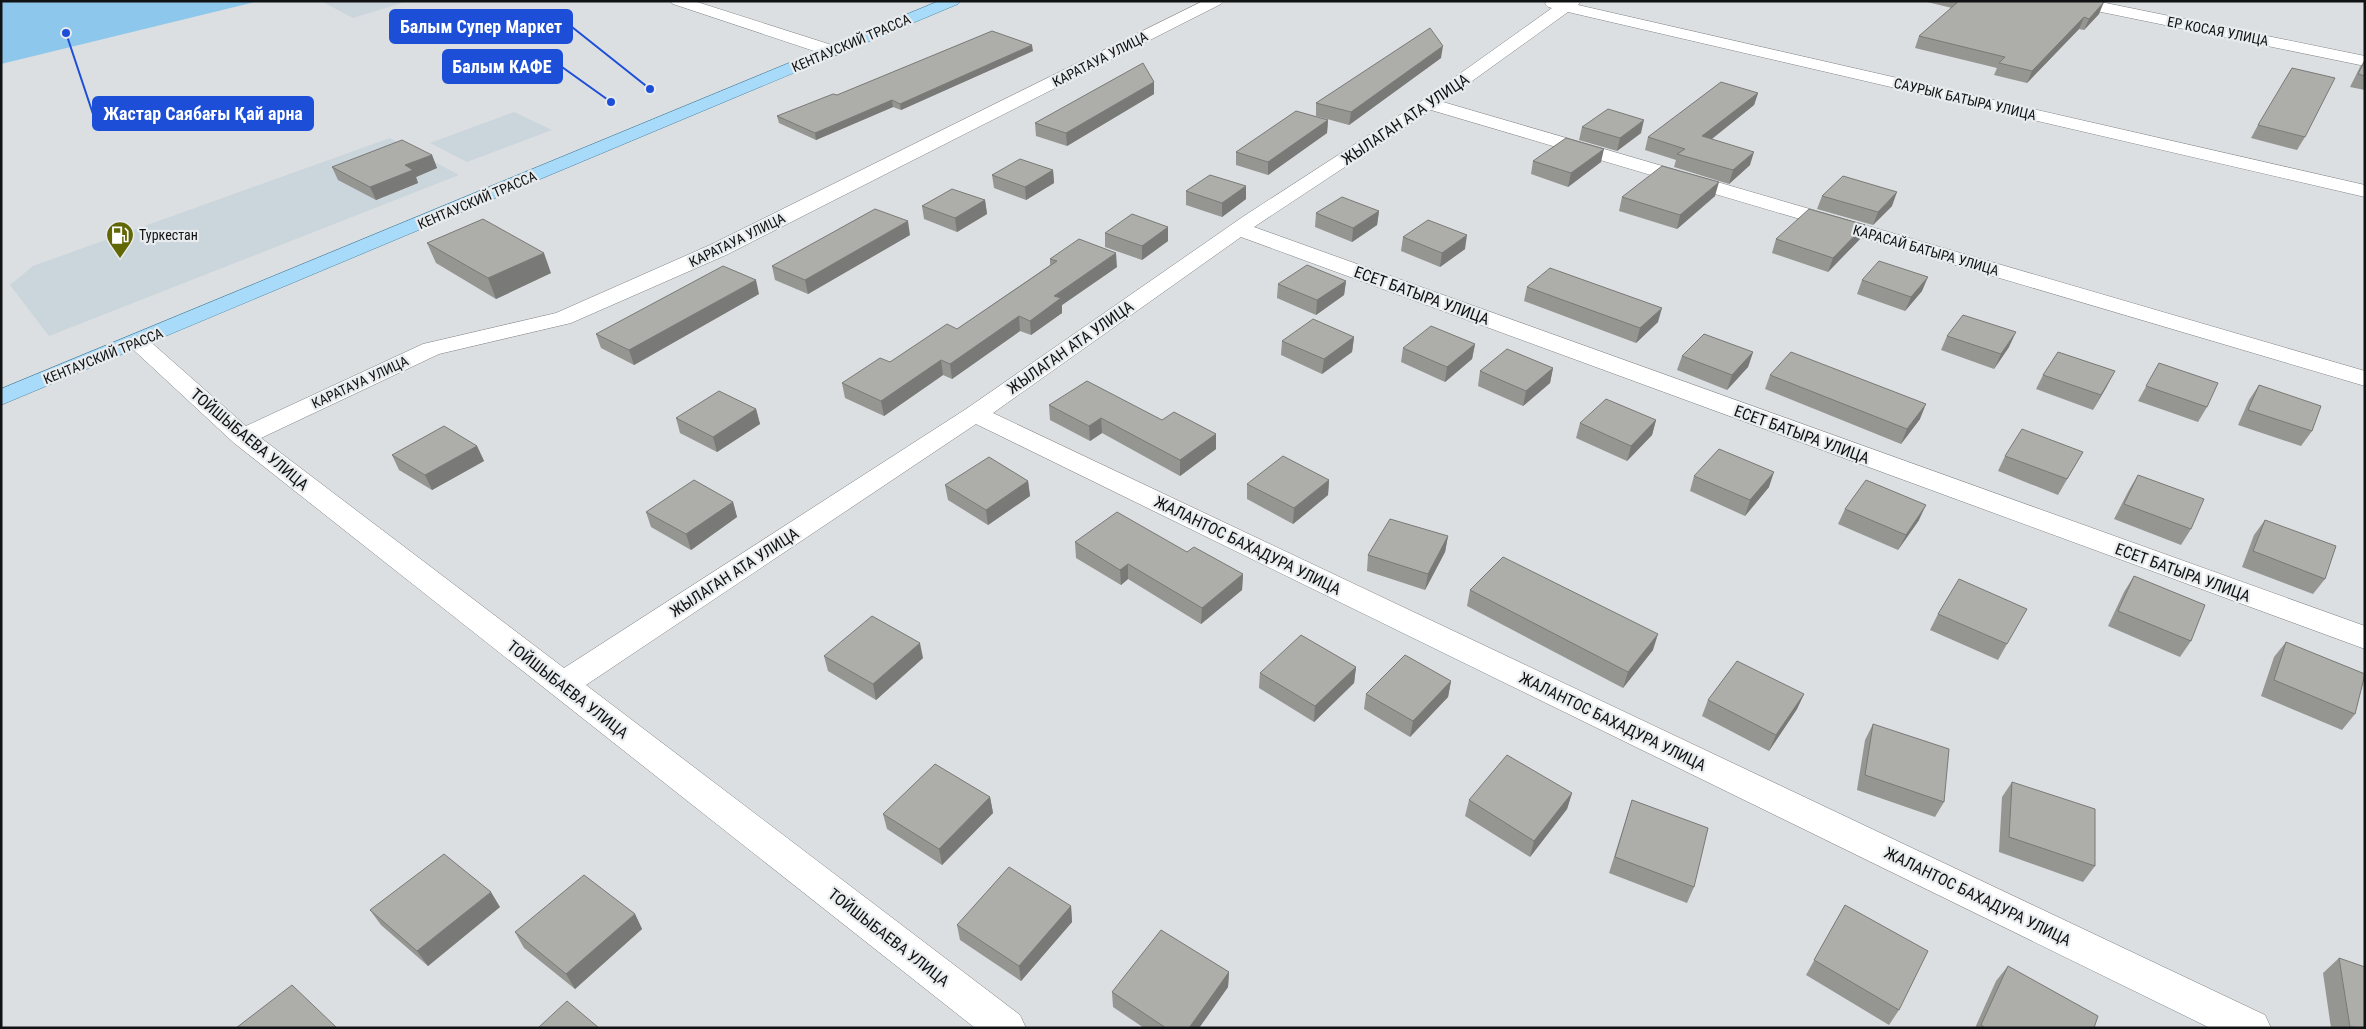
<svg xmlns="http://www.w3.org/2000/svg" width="2366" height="1029" font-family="'Roboto Condensed',sans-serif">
	<rect width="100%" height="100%" fill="#dbdfe1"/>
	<!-- built -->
	<path fill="#cbd5dc" d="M321,1H408L353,18Z
		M514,112L552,130L467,162L430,143Z
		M390,138L459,175L49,336L10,285L33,266Z"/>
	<!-- green -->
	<path fill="#8dc7eb" d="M1,1H259L1,64Z"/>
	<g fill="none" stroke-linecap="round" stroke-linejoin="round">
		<!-- minor casing -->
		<g stroke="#7f8284" stroke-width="1">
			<path id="minor" d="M670,1H694L838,47L840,51L838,55H826L673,4Z
				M1203,1H1224L1221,4L726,255L571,323L439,354L261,438L564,668L966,409L1244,216L1423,100L1552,8L1548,7L1545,4L1547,1H1581L1578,5L2365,185V197L1568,12L1443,102L2365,371V386L1431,110L1254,227L2365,626V649L1241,237L993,413L2265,1015L2271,1028H2210L976,424L586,685L1020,1015L1026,1028H975L234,443L125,342L129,337L137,335L145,337L246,426L423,344L556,313L710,245Z
				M2064,1H2096L2365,56V66L2072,6Z"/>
		</g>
		<!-- major casing -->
		<g stroke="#4d85a6" stroke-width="1">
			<path id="major" d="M939,1H961L958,4L1,405V389Z"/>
		</g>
		<!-- minor -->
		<use href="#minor" fill="#fff" fill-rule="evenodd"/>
		<!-- major -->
		<use href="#major" fill="#a7dbf9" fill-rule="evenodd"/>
	</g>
	<!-- wall -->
	<path fill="#959592" d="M1923,1H2101L2099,14L2084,30L2079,29L2027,83L1994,75L1997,68L1915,48L1919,36L1952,8Z
		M1033,51L901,110L893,107L816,140L779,123L777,116L837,95Z
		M1441,58L1349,125L1316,116V103Z
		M2365,60V90L2350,87L2360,67Z
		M1154,82V94L1067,146L1036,136L1035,123Z
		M1758,93L1754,105L1712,139L1750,165L1729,184L1674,167L1676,160L1645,150L1648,137Z
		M1328,120L1327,133L1268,175L1236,165V152Z
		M2258,125L2305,137L2297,150L2251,138Z
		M1582,127L1641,133L1617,151L1579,140Z
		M432,155L437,168L416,177L418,183L376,200L338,180L332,167Z
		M1533,161L1601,162L1568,187L1531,174Z
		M1053,170L1054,183L1026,200L994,188L992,175Z
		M1246,186V199L1222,217L1186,205V191Z
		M1715,196L1677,229L1619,211L1622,197Z
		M1822,196L1892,206L1873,225L1817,209Z
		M985,200L987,214L957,232L924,219L922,206Z
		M1379,211L1377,225L1352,242L1315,227L1316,213Z
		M1105,233L1168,241L1142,260L1105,247Z
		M910,235L808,294L775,280L772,266Z
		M1403,237L1465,249L1440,267L1401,251Z
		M1776,239H1860L1828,272L1772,253Z
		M427,243L551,273L496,299L436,263Z
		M1050,259L1117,267L1062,305V313L1031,335L1020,331L952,379L943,375L884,416L845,398L842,383L890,362L957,329L1050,265Z
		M1862,280L1922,291L1905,311L1857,294Z
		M1346,281L1344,295L1316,315L1277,298L1278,284Z
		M1527,287L1658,322L1636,343L1524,301Z
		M759,294L634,365L601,348L596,334Z
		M1947,336L2009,347L1994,369L1941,350Z
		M1354,337L1352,352L1322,374L1281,355L1282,341Z
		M1475,344L1472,359L1445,382L1401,362L1403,348Z
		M1753,352L1748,367L1727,390L1677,370L1682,356Z
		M2159,363L2207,407L2198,422L2138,401Z
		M1553,368L1550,383L1523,406L1478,386L1480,371Z
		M1770,375L1920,419L1901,444L1765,389Z
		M2043,375L2107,386L2093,410L2036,389Z
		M2259,385L2312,431L2301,446L2238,425L2249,400Z
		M1049,405L1162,420L1216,434V449L1180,476L1102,433L1090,441L1050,420Z
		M756,409L760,424L717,452L680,433L676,418Z
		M1656,420L1652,435L1627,461L1576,438L1580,423Z
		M477,446L484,461L432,490L399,470L392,455Z
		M2083,452L2058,495L1998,471L2005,456Z
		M2138,475L2191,529L2181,545L2114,519L2129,490Z
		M1694,476L1769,487L1745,516L1690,491Z
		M1329,480L1328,495L1293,524L1247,499V484Z
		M1028,481L1030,496L988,525L948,500L945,485Z
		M733,502L737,517L691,550L651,527L646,512Z
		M1845,509L1919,520L1898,550L1838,524Z
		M2265,520L2325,579L2313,594L2242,567L2254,535Z
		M1448,536L1445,552L1425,590L1367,571L1368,555Z
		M1075,542L1187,552L1243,574L1242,590L1201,624L1128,579L1121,585L1076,558Z
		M2134,576L2191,641L2180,657L2108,626L2124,592Z
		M1470,590L1653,650L1623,688L1467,606Z
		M1938,614L2007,644L1998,660L1930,630Z
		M2286,642L2355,714L2342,730L2261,696L2274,657Z
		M824,656L923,658L876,700L828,671Z
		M1356,667L1354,683L1314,722L1259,688L1260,673Z
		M1451,681L1448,697L1410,737L1364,709L1366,694Z
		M1804,694L1797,709L1769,751L1702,716L1708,700Z
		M1873,724L1944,802L1935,817L1857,790L1865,740Z
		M2012,782L2095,866L2083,882L1999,852L2002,797Z
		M1572,793L1567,809L1530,857L1465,816L1469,800Z
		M990,797L993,813L942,865L887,829L883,814Z
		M1632,800L1694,887L1687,903L1609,873Z
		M1845,905L1899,1010L1889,1025L1806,975Z
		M1071,906L1072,922L1021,981L960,940L957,925Z
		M500,907L428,966L381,925L370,910Z
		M635,914L642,929L575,989L524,948L515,932Z
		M2339,958L2365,1028H2331L2323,973Z
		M2008,966L2094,1028H1975L1996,981Z
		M1229,972L1228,987L1199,1028H1144L1113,1007L1112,992Z"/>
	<!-- shaded-wall -->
	<path fill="#797977" d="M2104,2L2099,14L2084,30L2089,19Z
		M2084,17L2079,29L2027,83L2032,71Z
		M1032,45L1033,51L901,110L900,104Z
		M1443,46L1441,58L1349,125L1351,112Z
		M1154,82V94L1067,146L1066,133Z
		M1758,93L1754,105L1699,149L1702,136Z
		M892,100L893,107L816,140L815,133Z
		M1328,120L1327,133L1268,175V162Z
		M1644,120L1641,133L1617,151L1620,138Z
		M1604,149L1601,162L1568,187L1571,173Z
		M1754,152L1750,165L1729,184L1733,170Z
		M432,155L437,168L416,177L418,183L376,200L370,187L405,165Z
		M1053,170L1054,183L1026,200L1025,187Z
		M1719,182L1715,196L1677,229L1680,215Z
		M1246,186V199L1222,217V203Z
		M1897,192L1892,206L1873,225L1878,212Z
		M985,200L987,214L957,232L955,218Z
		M1379,211L1377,225L1352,242L1353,228Z
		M908,221L910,235L808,294L805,280Z
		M1865,225L1860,239L1828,272L1833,258Z
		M1168,227V241L1142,260V246Z
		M1467,235L1465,249L1440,267L1442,253Z
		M544,253L551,273L496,299L488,278Z
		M1116,253L1117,267L1062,305V313L1031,335L1030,321L1054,296Z
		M1928,277L1922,291L1905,311L1911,297Z
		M756,280L759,294L634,365L629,350Z
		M1346,281L1344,295L1316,315L1317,300Z
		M1662,308L1658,322L1636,343L1640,328Z
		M1019,316L1020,331L952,379L950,364Z
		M2016,332L2009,347L1994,369L2001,354Z
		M1354,337L1352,352L1322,374L1324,359Z
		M1475,344L1472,359L1445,382L1447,367Z
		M1753,352L1748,367L1727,390L1732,375Z
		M941,360L943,375L884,416L881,401Z
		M1553,368L1550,383L1523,406L1526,391Z
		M2115,371L2107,386L2093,410L2101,395Z
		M1926,404L1920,419L1901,444L1907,429Z
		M756,409L760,424L717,452L713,437Z
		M1101,418L1102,433L1090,441L1089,426Z
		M1656,420L1652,435L1627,461L1631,446Z
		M1216,434V449L1180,476V460Z
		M477,446L484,461L432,490L425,475Z
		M1774,472L1769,487L1745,516L1750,500Z
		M1329,480L1328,495L1293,524L1294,508Z
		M1028,481L1030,496L988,525L986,510Z
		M733,502L737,517L691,550L686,534Z
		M1926,505L1919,520L1898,550L1906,535Z
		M1448,536L1445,552L1425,590L1428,574Z
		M1128,564V579L1121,585L1120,570Z
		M1243,574L1242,590L1201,624L1202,608Z
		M1658,634L1653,650L1623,688L1628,672Z
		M920,643L923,658L876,700L873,684Z
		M1356,667L1354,683L1314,722L1315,706Z
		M1451,681L1448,697L1410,737L1413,721Z
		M1804,694L1797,709L1769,751L1776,735Z
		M1572,793L1567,809L1530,857L1534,841Z
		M990,797L993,813L942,865L939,849Z
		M491,892L500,907L428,966L417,951Z
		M1071,906L1072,922L1021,981L1019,966Z
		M635,914L642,929L575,989L566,974Z
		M1229,972L1228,987L1199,1028H1189Z"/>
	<!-- building -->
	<path fill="#adadaa" stroke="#797977" d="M1959,1H2101L2104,2L2089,19L2084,17L2032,71L1999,63L2005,57L1919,36Z
		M1430,28L1443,46L1351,112L1316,103Z
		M992,31L1032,45L900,104L892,100L815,133L777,116L833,94L837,95Z
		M2365,60V76L2358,74Z
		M1143,63L1154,82L1066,133L1035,123Z
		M2292,68L2335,78L2305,137L2258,125Z
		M1721,82L1758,93L1702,136L1754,152L1733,170L1677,154L1685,149L1648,137Z
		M1608,109L1644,120L1620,138L1582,127Z
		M1296,111L1328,120L1268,162L1236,152Z
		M1566,138L1604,149L1571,173L1533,161Z
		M402,140L432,155L405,165L413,170L370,187L332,167Z
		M1020,159L1053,170L1025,187L992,175Z
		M1662,166L1719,182L1680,215L1622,197Z
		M1210,175L1246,186L1222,203L1186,191Z
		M1843,176L1897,192L1878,212L1822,196Z
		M952,189L985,200L955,218L922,206Z
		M1342,197L1379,211L1353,228L1316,213Z
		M875,209L908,221L805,280L772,266Z
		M1809,209L1865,225L1833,258L1776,239Z
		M1132,214L1168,227L1142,246L1105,233Z
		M483,219L544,253L488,278L427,243Z
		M1428,220L1467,235L1442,253L1403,237Z
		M1079,239L1116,253L1054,296L1061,298L1030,321L1019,316L950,364L941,360L881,401L842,383L880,358L890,362L947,324L957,329L1057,261L1050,259Z
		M1879,261L1928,277L1911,297L1862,280Z
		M1307,265L1346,281L1317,300L1278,284Z
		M723,266L756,280L629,350L596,334Z
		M1550,268L1662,308L1640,328L1527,287Z
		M1963,315L2016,332L2001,354L1947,336Z
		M1313,319L1354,337L1324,359L1282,341Z
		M1431,326L1475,344L1447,367L1403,348Z
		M1704,334L1753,352L1732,375L1682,356Z
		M1507,349L1553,368L1526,391L1480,371Z
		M1791,352L1926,404L1907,429L1770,375Z
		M2058,352L2115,371L2101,395L2043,375Z
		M2159,363L2218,383L2207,407L2146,386Z
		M1087,381L1162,420L1174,412L1216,434L1180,460L1101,418L1089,426L1049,405Z
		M2259,385L2321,406L2312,431L2248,410Z
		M719,391L756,409L713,437L676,418Z
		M1606,399L1656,420L1631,446L1580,423Z
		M444,426L477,446L425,475L392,455Z
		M2022,429L2083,452L2067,479L2005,456Z
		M1719,449L1774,472L1750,500L1694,476Z
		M1283,456L1329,480L1294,508L1247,484Z
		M989,457L1028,481L986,510L945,485Z
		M2138,475L2204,499L2191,529L2124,504Z
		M694,480L733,502L686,534L646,512Z
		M1866,480L1926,505L1906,535L1845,509Z
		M1117,512L1187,552L1194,547L1243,574L1202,608L1128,564L1120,570L1075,542Z
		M1390,519L1448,536L1428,574L1368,555Z
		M2265,520L2336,546L2325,579L2253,551Z
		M1503,557L1658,634L1628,672L1470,590Z
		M2134,576L2205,605L2191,641L2118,611Z
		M1959,579L2027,609L2007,644L1938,614Z
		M872,616L920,643L873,684L824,656Z
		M1301,635L1356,667L1315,706L1260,673Z
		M2286,642L2365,674L2355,714L2274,680Z
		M1405,655L1451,681L1413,721L1366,694Z
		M1737,661L1804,694L1776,735L1708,700Z
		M1873,724L1949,749L1944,802L1865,775Z
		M1507,755L1572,793L1534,841L1469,800Z
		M935,764L990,797L939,849L883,814Z
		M2012,782L2095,809V866L2009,837Z
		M1632,800L1708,828L1694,887L1615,857Z
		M444,854L491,892L417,951L370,910Z
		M1009,867L1071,906L1019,966L957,925Z
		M584,875L635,914L566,974L515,932Z
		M1845,905L1928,951L1899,1010L1814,960Z
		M1161,930L1229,972L1189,1028H1166L1112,992Z
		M2339,958L2365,967V1028L2350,1027Z
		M2008,966L2098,1016L2094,1028H1985L1981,1025Z
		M292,985L337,1028H236Z
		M567,1001L599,1028H538Z"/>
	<!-- icons -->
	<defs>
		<g id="fuel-pin" transform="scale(1.4375)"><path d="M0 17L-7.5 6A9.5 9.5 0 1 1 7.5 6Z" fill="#626706" stroke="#e8ecee"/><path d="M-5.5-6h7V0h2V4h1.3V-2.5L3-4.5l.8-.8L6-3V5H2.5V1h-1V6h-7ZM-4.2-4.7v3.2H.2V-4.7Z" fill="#fff"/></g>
	</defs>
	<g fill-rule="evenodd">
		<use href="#fuel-pin" x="120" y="235"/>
	</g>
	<g text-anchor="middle" stroke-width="4.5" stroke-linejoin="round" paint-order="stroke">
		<!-- far-street labels -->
		<g font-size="14" fill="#111213" stroke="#e8ecee">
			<text transform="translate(2218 31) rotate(11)" y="5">ЕР КОСАЯ УЛИЦА</text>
			<text transform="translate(851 43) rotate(-23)" y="5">КЕНТАУСКИЙ ТРАССА</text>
			<text transform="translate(1100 59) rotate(-27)" y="5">КАРАТАУА УЛИЦА</text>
			<text transform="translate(1965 99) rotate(13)" y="5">САУРЫК БАТЫРА УЛИЦА</text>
			<text transform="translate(477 200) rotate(-23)" y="5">КЕНТАУСКИЙ ТРАССА</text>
			<text transform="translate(737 240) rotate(-26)" y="5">КАРАТАУА УЛИЦА</text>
			<text transform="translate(1926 250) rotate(16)" y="5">КАРАСАЙ БАТЫРА УЛИЦА</text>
			<text transform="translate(103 356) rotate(-22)" y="5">КЕНТАУСКИЙ ТРАССА</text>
			<text transform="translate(360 382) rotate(-25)" y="5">КАРАТАУА УЛИЦА</text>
		</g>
		<!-- far-poi labels -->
		<g font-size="14" fill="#111213" stroke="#e8ecee" text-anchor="start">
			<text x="139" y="240">Туркестан</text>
		</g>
		<!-- street labels -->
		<g font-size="16" fill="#111213" stroke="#e8ecee">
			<text transform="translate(1405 119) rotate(-34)" y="6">ЖЫЛАГАН АТА УЛИЦА</text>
			<text transform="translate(1422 295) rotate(20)" y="6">ЕСЕТ БАТЫРА УЛИЦА</text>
			<text transform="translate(1070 347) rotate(-35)" y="6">ЖЫЛАГАН АТА УЛИЦА</text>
			<text transform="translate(1802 434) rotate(20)" y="6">ЕСЕТ БАТЫРА УЛИЦА</text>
			<text transform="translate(250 439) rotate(40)" y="6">ТОЙШЫБАЕВА УЛИЦА</text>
			<text transform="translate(1248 545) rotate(26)" y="6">ЖАЛАНТОС БАХАДУРА УЛИЦА</text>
			<text transform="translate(734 572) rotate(-33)" y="6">ЖЫЛАГАН АТА УЛИЦА</text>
			<text transform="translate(2183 572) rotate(20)" y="6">ЕСЕТ БАТЫРА УЛИЦА</text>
			<text transform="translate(568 689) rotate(38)" y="6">ТОЙШЫБАЕВА УЛИЦА</text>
			<text transform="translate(1613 721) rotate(26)" y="6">ЖАЛАНТОС БАХАДУРА УЛИЦА</text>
			<text transform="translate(1978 896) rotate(26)" y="6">ЖАЛАНТОС БАХАДУРА УЛИЦА</text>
			<text transform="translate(889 937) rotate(38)" y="6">ТОЙШЫБАЕВА УЛИЦА</text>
		</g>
	</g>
	<!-- callouts -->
	<path fill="none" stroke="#1d4ed8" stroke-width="2" d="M650 89L572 27M611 102L562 67M66 33L93 114"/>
	<g fill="#1d4ed8" stroke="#e8ecee" stroke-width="2">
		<circle cx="650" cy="89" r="5"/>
		<circle cx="611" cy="102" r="5"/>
		<circle cx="66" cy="33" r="5"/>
	</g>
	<g fill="#1d4ed8" stroke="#1d4ed8" stroke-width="2">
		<rect x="390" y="10" width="182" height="33" rx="5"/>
		<rect x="443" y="50" width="119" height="33" rx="5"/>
		<rect x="93" y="97" width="220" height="33" rx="5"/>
	</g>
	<g font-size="18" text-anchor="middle" font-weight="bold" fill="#fff">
		<text x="481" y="33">Балым Супер Маркет</text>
		<text x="502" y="73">Балым КАФЕ</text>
		<text x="203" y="120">Жастар Саябағы Қай арна</text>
	</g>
	<!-- border -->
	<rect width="2366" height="1029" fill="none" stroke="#111213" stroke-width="5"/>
</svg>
